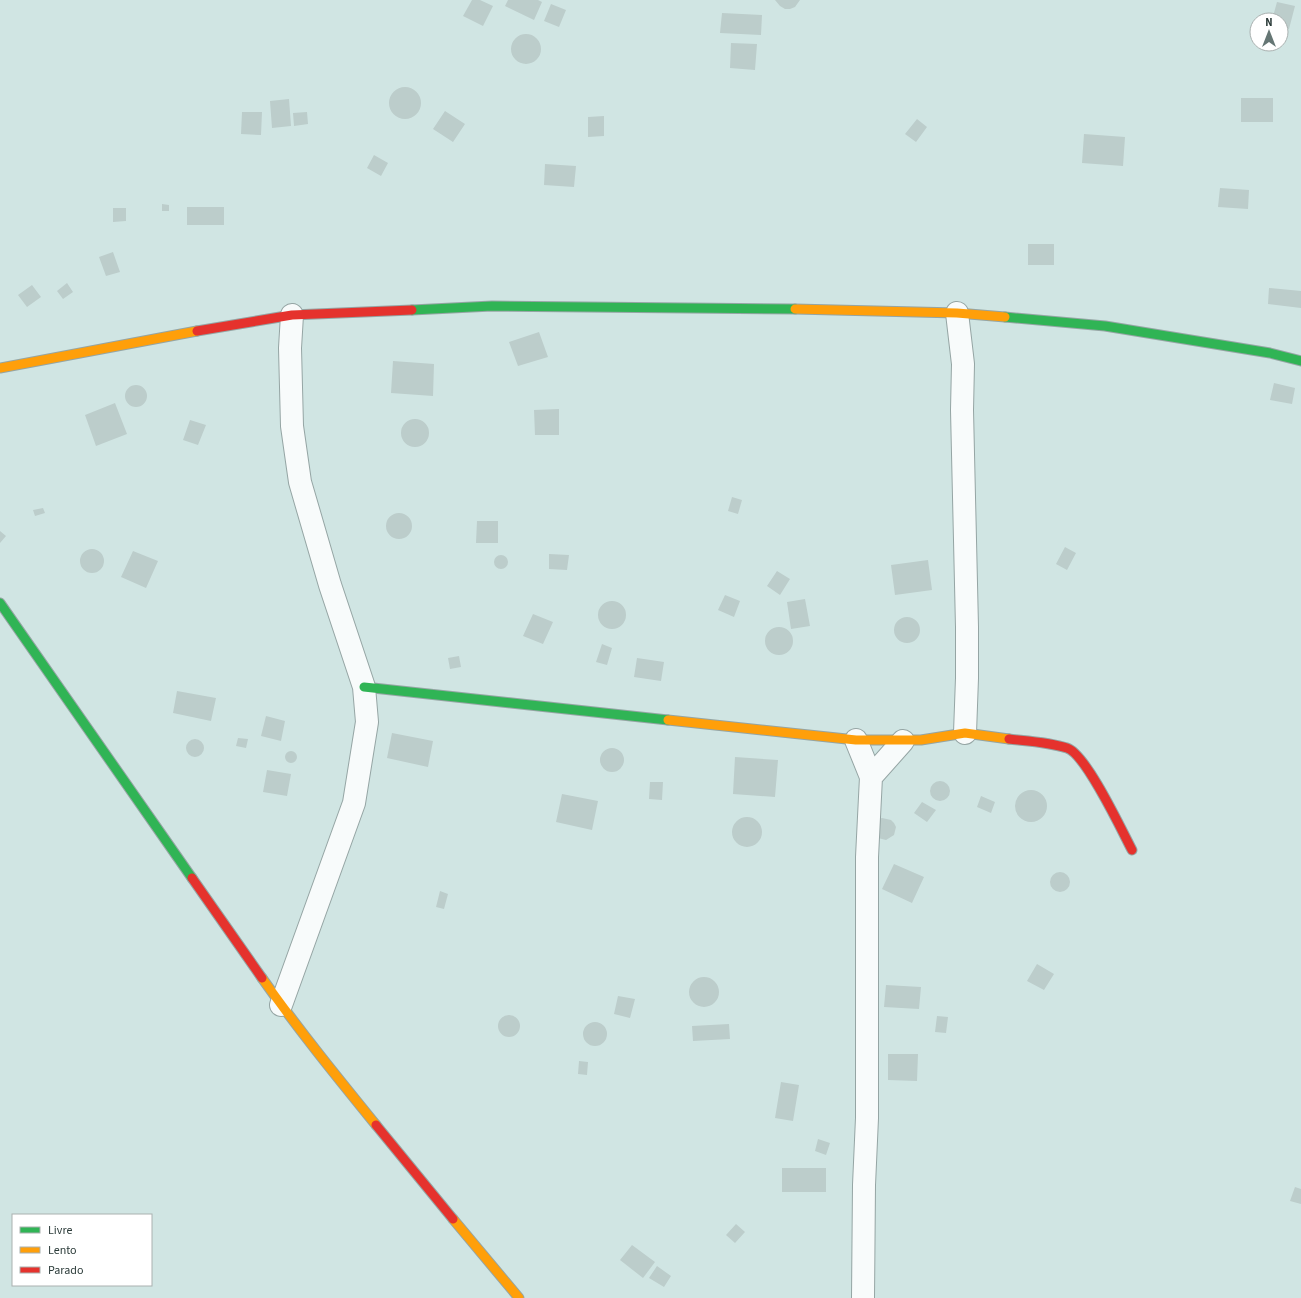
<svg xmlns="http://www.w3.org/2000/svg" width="1301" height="1298" font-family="'Source Sans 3',sans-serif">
	<rect width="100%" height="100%" fill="#d0e5e3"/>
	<!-- building -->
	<path fill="#bccdcb" d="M472,0H480L493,6L483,26L463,16Z
		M508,0H538L542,2L534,20L505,6Z
		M775,0H800L795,7L790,9H785L780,6Z
		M1277,2L1295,6L1289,29L1281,27V20H1272Z
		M551,4L566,10L559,27L544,21Z
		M722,13L762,15L761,35L720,33Z
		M511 49a15 15 0 1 1 30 0a15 15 0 1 1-30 0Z
		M731,43L757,44L755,70L730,68Z
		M389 103a16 16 0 1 1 32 0a16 16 0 1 1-32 0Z
		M1241,98H1273V122H1241Z
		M289,99L291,126L272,128L270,101Z
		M445,111L465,124L453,142L433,129Z
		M242,112H262L261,135L241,134Z
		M307,112L308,124L294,126L293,113Z
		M604,116V136L588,137V117Z
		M917,119L927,127L916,142L905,134Z
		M1084,134L1125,137L1123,166L1082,163Z
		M374,155L388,163L381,176L367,168Z
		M545,164L576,166L574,187L544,185Z
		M1220,188L1249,190L1248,209L1218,207Z
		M162,204L169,205V211H162Z
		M187,207H224V225H187Z
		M113,208H126V221L113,222Z
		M1028,244H1054V265H1028Z
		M113,252L120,272L106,276L99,257Z
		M67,283L73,292L63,299L57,291Z
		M32,285L41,297L27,307L18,295Z
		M1269,288L1301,291V308L1268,304Z
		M539,332L548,357L518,366L509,342Z
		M393,361L434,364L433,396L391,393Z
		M1274,383L1295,388L1292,404L1270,400Z
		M125 396a11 11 0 1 1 22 0a11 11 0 1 1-22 0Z
		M115,403L127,434L96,446L85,415Z
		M559,409V435H535L534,410Z
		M401 433a14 14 0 1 1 28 0a14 14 0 1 1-28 0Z
		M190,420L206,425L198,445L183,440Z
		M732,497L742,500L738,514L728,511Z
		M43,508L45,513L35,516L33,510Z
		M386 526a13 13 0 1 1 26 0a13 13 0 1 1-26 0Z
		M477,521H498V543H476Z
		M0,531L6,536L0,543Z
		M1065,547L1076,553L1067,570L1056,564Z
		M80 561a12 12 0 1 1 24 0a12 12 0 1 1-24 0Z
		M133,551L158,561L146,588L121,577Z
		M549,554L569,555L567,570L549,569Z
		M494 562a7 7 0 1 1 14 0a7 7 0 1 1-14 0Z
		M928,560L932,590L895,595L891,565Z
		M777,571L790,579L780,595L767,586Z
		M725,595L740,601L734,617L718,610Z
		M805,599L810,626L791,629L787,602Z
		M598 615a14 14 0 1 1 28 0a14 14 0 1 1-28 0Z
		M533,614L553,622L543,644L523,636Z
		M894 630a13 13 0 1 1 26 0a13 13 0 1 1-26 0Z
		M765 641a14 14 0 1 1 28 0a14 14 0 1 1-28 0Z
		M602,644L612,648L607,665L596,662Z
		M459,656L461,667L450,669L448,658Z
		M637,658L664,662L661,681L634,677Z
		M177,691L216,698L211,721L173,713Z
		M266,716L285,721L281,741L261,736Z
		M392,733L433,741L428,767L387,758Z
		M238,738L248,739L246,748L236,746Z
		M186 748a9 9 0 1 1 18 0a9 9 0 1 1-18 0Z
		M600 760a12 12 0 1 1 24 0a12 12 0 1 1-24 0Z
		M285 757a6 6 0 1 1 12 0a6 6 0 1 1-12 0Z
		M735,757L778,760L775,797L733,794Z
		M267,770L291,774L287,796L263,792Z
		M930 791a10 10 0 1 1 20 0a10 10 0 1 1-20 0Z
		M650,782H663L662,800L649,799Z
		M1015 806a16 16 0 1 1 32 0a16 16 0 1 1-32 0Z
		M562,794L598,801L592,830L556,822Z
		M981,796L995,802L991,813L977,807Z
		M922,802L936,810L927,822L914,813Z
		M732 832a15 15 0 1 1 30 0a15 15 0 1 1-30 0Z
		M882,818L891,820L894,823L896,827L894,835L886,840L878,838V819Z
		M894,864L924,877L912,903L882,889Z
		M1050 882a10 10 0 1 1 20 0a10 10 0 1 1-20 0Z
		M440,891L448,894L444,909L436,907Z
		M1037,964L1054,974L1044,990L1027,981Z
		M689 992a15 15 0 1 1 30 0a15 15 0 1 1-30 0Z
		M886,985L921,987L919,1009L884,1007Z
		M618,996L635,999L630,1018L614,1014Z
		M498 1026a11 11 0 1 1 22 0a11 11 0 1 1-22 0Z
		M937,1016L948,1017L946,1033L935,1032Z
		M583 1034a12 12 0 1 1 24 0a12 12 0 1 1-24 0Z
		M729,1024L730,1039L693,1041L692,1026Z
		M888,1054H918L917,1081L888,1080Z
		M579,1061L588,1062L587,1075L578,1074Z
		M781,1082L799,1085L793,1121L775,1118Z
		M818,1139L830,1143L826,1155L815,1151Z
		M782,1168H826V1192H782Z
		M1295,1187L1301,1189V1204L1290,1201Z
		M736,1224L745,1232L735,1243L726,1235Z
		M632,1245L655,1262L643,1278L620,1260Z
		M657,1266L671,1276L664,1287L649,1278Z"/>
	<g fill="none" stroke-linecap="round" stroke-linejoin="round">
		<!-- street casing -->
		<g stroke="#95a5a4" stroke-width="24">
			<path id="street" d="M957,313L963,364L962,410L967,627V678L965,733
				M856,740L871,777L867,857V1118L864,1185L863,1298
				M871,777L903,741
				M281,1005L354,803L367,722L364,687L330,585L300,482L292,426L290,348L292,315"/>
		</g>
		<!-- fast casing -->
		<g stroke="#95a5a4" stroke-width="11">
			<path id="fast" d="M412,310L492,306L795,309
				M1005,317L1105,326L1270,353L1301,361
				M0,603L192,878
				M364,687L668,720"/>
		</g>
		<!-- slow casing -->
		<g stroke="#95a5a4" stroke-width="11">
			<path id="slow" d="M795,309L957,313L1005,317
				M0,368L197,331
				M668,720L856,740H921L965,733L1009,739
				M262,978C298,1029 337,1077 376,1125
				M453,1219L519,1298"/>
		</g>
		<!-- jam casing -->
		<g stroke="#95a5a4" stroke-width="11">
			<path id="jam" d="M197,331L292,315L412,310
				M1009,739C1027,741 1049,742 1067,748C1086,754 1121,829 1132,850
				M192,878L262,978
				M376,1125L453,1219"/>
		</g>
		<!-- street -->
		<use href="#street" stroke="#f8fbfb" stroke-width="22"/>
		<!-- fast -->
		<use href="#fast" stroke="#30b455" stroke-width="9"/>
		<!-- slow -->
		<use href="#slow" stroke="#ff9f0a" stroke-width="9"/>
		<!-- jam -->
		<use href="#jam" stroke="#e5322d" stroke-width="9"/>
	</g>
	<!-- legend -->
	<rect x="12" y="1214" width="140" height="72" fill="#ffffff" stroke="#aab1b0"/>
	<rect x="20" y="1227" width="20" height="6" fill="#30b455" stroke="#aab1b0"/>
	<text x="48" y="1234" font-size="12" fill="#2b3b39">Livre</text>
	<rect x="20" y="1247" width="20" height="6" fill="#ff9f0a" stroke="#aab1b0"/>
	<text x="48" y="1254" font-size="12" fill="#2b3b39">Lento</text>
	<rect x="20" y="1267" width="20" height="6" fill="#e5322d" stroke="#aab1b0"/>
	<text x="48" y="1274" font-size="12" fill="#2b3b39">Parado</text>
	<!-- north arrow -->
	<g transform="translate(1269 32)"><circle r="19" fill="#ffffff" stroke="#aab1b0"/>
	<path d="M0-3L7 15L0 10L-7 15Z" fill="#657674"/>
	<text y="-6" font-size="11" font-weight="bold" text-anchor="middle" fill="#2b3b39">N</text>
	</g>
</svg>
